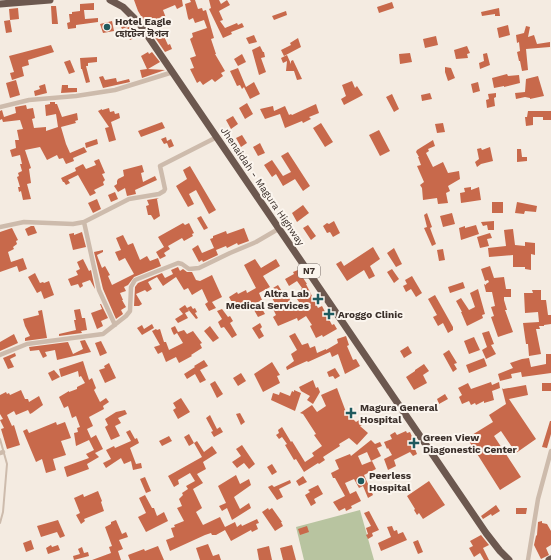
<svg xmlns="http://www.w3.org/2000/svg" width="551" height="560" font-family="'Work Sans','Noto Sans Bengali',sans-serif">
	<rect width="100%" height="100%" fill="#f4ebe1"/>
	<!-- green -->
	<path fill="#b8c4a0" d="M360,510L374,560H304L296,527Z"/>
	<!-- building -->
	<path fill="#c8694b" d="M134,0H182L183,6L177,9L175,5L163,10L166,18L147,26L138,11Z
		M190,0H195L198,9L202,8L203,11L206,10L214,38L211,39L216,54H215L225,71L221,73L223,76L215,82L212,79L203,85L200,81L197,83L190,69L194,68L190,58L196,56L190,39L193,37L192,33L207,28L204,20L195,23L193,18L189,20L188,18L185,4L191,2Z
		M209,0H219L221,4L227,0L230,5L219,11L223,20L220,21L225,28L237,23L238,25L242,23L244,27L231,32L232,34L223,38L209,9L211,8Z
		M392,2L394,8L379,13L377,7Z
		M94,3V10H84L85,19L98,18V22L76,25V28L68,29L67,23L70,22L69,14H72V12L80,11V4Z
		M51,6H56L58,24H52Z
		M18,8L19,19L10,20L9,9Z
		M499,8L500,16H495V14L482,16L481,12Z
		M286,11L287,15L274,20L272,16Z
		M123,18L127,27L122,29L118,20Z
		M10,20L12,32L6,33L4,21Z
		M112,21L114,31L103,33L100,24Z
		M508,25L510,35L499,38L497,28Z
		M131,26L136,37L130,40L124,29Z
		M526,26L530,27L528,37L534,35L537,44L550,42V47L526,49L528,70L522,71L520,61H519L517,52L520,51L519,42L517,43L516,35L524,33Z
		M162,32L168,45L170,44L172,49L165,52L154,36Z
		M254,35L257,42L249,44L246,38Z
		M436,36L438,45L425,48L423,39Z
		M298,38L301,47L284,56L281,50L291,45L290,43Z
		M51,45L54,52L28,60L29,65L22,67L24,76L12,80L10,73L14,72L9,56Z
		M260,46L263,52H264L265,57L261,58L266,72L259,75L252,50Z
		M467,46L470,53L467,54L468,58L456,59L454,50Z
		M148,52L149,54L152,52L160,62L148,69L165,70L142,78L140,70L147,69L141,56Z
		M410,53L412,62L400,64L399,54Z
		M487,53L490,65L480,69L479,63L484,61L483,54Z
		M242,54L246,62L238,66L234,59Z
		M287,55L291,64V61L293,60L302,79L297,80L294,71H286L287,61L283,63L281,58Z
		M97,57V62L88,63V66H86L90,82L86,83L82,69H81L80,58Z
		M70,60L75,72L69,74L64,62Z
		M445,67L451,68L455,78L448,81L445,72Z
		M238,68L246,87L254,82L260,94L250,99L244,87L242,89L240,85L237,86L230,71Z
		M507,74L508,76L519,75L520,83L504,87V86L494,88L492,78Z
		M103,76L105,80L116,78L117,82L129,79L130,82L103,88L99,77Z
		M538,76L544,96L530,99V98L525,97L516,99L515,93L525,92L526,79Z
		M16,80L20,95L10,98L6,83Z
		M352,81L355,88L357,86L363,95L344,105L341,99L346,96L342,85Z
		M478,82L480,91L473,93L471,84Z
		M45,84L47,93L35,96L34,91L40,89L39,86Z
		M62,85H68V88H77V92L61,93Z
		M430,93L432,99L422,101L421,95Z
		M496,93V97L494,98L495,106L487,108L486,100L489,99L488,94Z
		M392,94L399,109L394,112L386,97Z
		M50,102H55V104H57L62,117L77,113L78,120L75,121L76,123L61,127L66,144L70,153L84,147L87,152L73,158L74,161L66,164L63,158L59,159L57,155L47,160L40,147L25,150L31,168L29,169L31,183L27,184L31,199L23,200L21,191L19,192L18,187H20L17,177L19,176L18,173L22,171L20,164H22L20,155L12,157L10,150L16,148L15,140H19L17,130L23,129L20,120L3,122L2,119L0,120V111L2,110L4,117L16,113L15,107L26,105L27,109L33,108L35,118L32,119L34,128L46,127V131L58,127L56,114L46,116L45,105L50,104Z
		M247,103L253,114L245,119L239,108Z
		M316,104L319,113L309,117L311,119L303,123L302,121L285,128L280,114L265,119L260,109L273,106L274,111L285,106L289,115L291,114L292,115Z
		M109,108L110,112L114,111L115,114L119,113L120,118L111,122L116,140L109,142L105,128L109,127L98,111L102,109V110Z
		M528,111H551V120H543V117H533V125L526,126L525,117H527Z
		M233,116L238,124L231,129L226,120Z
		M162,122L165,128L141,137L138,131Z
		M321,123L333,142L325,147L313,128Z
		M443,123L445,132L437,133L435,124Z
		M379,130L390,151L380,156L369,135Z
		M242,135L247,143L241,147L236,138Z
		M166,137L167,141L171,139L174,146L169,148L167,143L164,144L161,139Z
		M97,139L98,144L86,148L85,143Z
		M433,140L435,146L428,149L429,151L426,153L433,167L443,162L448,173L459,171L460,179L448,186L450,191L446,193L448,203L438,204L437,198L423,200L422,188L420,185L424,182L417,166L421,165L418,157H419L416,152L417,150Z
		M260,143L265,153L258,156L253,147Z
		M490,147L493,161L481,164L477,167L475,162L479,159L477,149L481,148L482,150Z
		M517,149H521L522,157H527V161L517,162Z
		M288,152L310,186L303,191L295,179L283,186L276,174L272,177L264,165L272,160L283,176L291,172L281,156Z
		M99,159L105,173L102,174L105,180L103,182L104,185L94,190L96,193L90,196L78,175L68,180L70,183L66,185L64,182H63L61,178L76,171L75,168L83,164L86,169L96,165L94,161Z
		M142,165L144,172L141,173L143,182L155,176L157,180L135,190L136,194L127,196L125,188L118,192L114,186L117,184V181L118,179L124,176L123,170Z
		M190,166L216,210L209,214L196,190L189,194L194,204L188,207L176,186L187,179L183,170Z
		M471,187V190L479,187L481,200L461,203L460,193L465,192L464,188Z
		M115,192L118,199L111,202L108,195Z
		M159,198L157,199L160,216L154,220L151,215H148L146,206L149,205L147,200Z
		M97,199L101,209L93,213L88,203Z
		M492,202H503V213H492Z
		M517,202L537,206L536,212L525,211L524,214L515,213Z
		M303,205L309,213L297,222L292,213Z
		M427,213L432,227L430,228L436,244L432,246L424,228L427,227L424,215Z
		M452,213L455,224L443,227L440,216Z
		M201,216L208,228L204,230L197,218Z
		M334,221L340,233L333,237L330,232L327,233L323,226L327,223L329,224Z
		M494,221V230H488L487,225L483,226L481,222Z
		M183,223L185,225L189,223L194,233L192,234L193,236L184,241L182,238L168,246L170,249L164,253L166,256L160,259L156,252L164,247L158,237Z
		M308,225L316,236L311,240L303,228Z
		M476,225L479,234L461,240L459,228L465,226V228Z
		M31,226H34L37,233L28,236L25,229Z
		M12,228L18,240L16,241L17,244L13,247L14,249L8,252L11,262L23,258L27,269L19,272L17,266L0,272V232Z
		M244,228L249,241L238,245L237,243L227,248L226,246L216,250L218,255L203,262L202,260L199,262L192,249L198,245L202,253L214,248L210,239L213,238V236L226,231L227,234Z
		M513,229L515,245L525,246V242L535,243V255L531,254V270L525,269V267H513V255L489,257L488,248L506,246L504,230Z
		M82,232L86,247L73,250L69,234L74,233V235Z
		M490,233L492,238L487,239L489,246L480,248L477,237Z
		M123,235L128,245L133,243L140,260L147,256L150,261L158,258L161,266L134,277L128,285L124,287L126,291L120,293L123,300H122L126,307L121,310L123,314L116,319L103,289L94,252L103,250V252L97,255L98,258L102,268L105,266L110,275L108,276L112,285L134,274L125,258L119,261L115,252L121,250L116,238Z
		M373,247L380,259L370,266L375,276L369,279L364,270L347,281L336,264L341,261L344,266Z
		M394,248L402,264L396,267L387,253Z
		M443,249L445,260L439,261L437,250Z
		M83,259L89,271L91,270L95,289L90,280L82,283L83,286L80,288L78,284L71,286L68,279L78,275L76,271L80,269L77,262Z
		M255,259L261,268L276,259L280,266L263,276L270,287L259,293L262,300L258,302L265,314L258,317L254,310L252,311L248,302L235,308L229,297L237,292L238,294L246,290L247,293L256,288L244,265Z
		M490,266L494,278L504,277L506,289H511V297H504V300L507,310H505L513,332L498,337L491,317L494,316L491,307L495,306L492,292H486L484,284L486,285V284L489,282L488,280L485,281L481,269Z
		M178,267L180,271L183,269L187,272H192L196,280L200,281L212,275L222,297L212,302L216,308L209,311L205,304L208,302L207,300L202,289L192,295L188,288L184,290L176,277L163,286L157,277L148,282L152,289L147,292L145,290L136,294L142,304L139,306H134L135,287L138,283L162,273L165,278L173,274L171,270Z
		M392,269L399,279L394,283L387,272Z
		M298,270L307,284H306L318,308L322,306L332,325L334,324L337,329L323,337L322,335L316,338L310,326L312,325L306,316L298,321L297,318L278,326L273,317L276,315L272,307L276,305L268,291L278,285L283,293L286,292L291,302L288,303L292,311L301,305L297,299L302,297L299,293L302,292L301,289L302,288L297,281L289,286L285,279L294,274L293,272Z
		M35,273L40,283L43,282L44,283L49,281L54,295L44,299L41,291L37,293L28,277Z
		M412,276L422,293L416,297L411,289L406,292L403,286L407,284L405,280Z
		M463,282L465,288L450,293L448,287Z
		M478,289L485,314L482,315L483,318L467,326L461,312H462L456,301L461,298L469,310L475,307L470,293Z
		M532,290H541V300H546L548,315H551V324L544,325V326H539L540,329H536L541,354L529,356L528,344H526L523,323L539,322L538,312L525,313L524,293H533Z
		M435,295L453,327V330L448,333L443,323L438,326L433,317L437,315L428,299Z
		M100,304H101L108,318L101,321L103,326L97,329L91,313L102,309Z
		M185,305L189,311L185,313L188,318L178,323L175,319L183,314L179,309Z
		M191,306L193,309L195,308L197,312L195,313L198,318L196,319L187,308Z
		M80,309L82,318H85L87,330L81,331L82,333L59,336V334L76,330L74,320H76L74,310Z
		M222,309L228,317L230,316L233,321L230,323L237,335L232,338L224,327L221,328L218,322L222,319L217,311Z
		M42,310L47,338L25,341V338L30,336L25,326L23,319L39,315L38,311Z
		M260,323L262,327L260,329L264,336L259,339L252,328Z
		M152,324L154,328L142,335L137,328L142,325L144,329Z
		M175,326L178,332L184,330L187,334L193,331L202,343L200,344L202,348L191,355L192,356L179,363L176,357L166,362L162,352L158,354L154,347L160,345L152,331L156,329L157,330L160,329L164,342H166L169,350L183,343L177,333L174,335L172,331L171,328Z
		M210,326L219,338L213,342L204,331Z
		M489,331L494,344L491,345L496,354L486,359L482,350L487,347L482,333Z
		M295,333L302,345L308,343L310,348L315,346L317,353L326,349V350L338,343L337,339L346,336L349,345L347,346L353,360L356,359L360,366L345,374L338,354L332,357L330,352L308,362L307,361L287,370L286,367L294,361L291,354L297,350L289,336Z
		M14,334L18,343L0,351V342Z
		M474,337L480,350L469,354L464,341Z
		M85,340L91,352L57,360L55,350L45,352L47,356L43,358L39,350L30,351L29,347L68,342L73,354L83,349L80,341Z
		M101,341L107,353L100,356L95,343Z
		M408,346L412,353L404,358L400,351Z
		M449,350L457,363L454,364L457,369L453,372L443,354Z
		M15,353L16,356L10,359L14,367L8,369L3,358Z
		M546,354H551V373L522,377L521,372L511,374L512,378L500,381L498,374L513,368L510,363L522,359L529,358L531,367L546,364Z
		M484,358L487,366L469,373L466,365Z
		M204,360L208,366L200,370L206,380L200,383L195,374L187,379L184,374L195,367L194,366Z
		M83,361L89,380L92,378L96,388L94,390L100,402L106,398L109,402L103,406L104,409L89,417L93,426L87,429L91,438L96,435L103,449L95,453L99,457L87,464L89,469L67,477L64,467L89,458L86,454L94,450L89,440L76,446L74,433L78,432L77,428L80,427L76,416L72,418L68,406L64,408L59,397L69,391V392L77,389V387L85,383L81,376L79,377L78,371L61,377L59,369Z
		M272,362L280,375L277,376L280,383L263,392L254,374Z
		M109,363L116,378L105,383L99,370L105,368L104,366Z
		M424,364L429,371L423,375L427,383L414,390L406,377L415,371V370Z
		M335,368L340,376L335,379L333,376L329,377L327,372Z
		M54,370L60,377L52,381L48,373Z
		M241,373L246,381L238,386L233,378Z
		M313,380L316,388L318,387L320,392L313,404L307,400L310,396L301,391L299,387Z
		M215,381L223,394L217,398L210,384Z
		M491,382L492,385L499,382L500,388L492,391L494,400L484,403V401L476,405L475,403L471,405L469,401L462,404L459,397L462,395L458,388L468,383L471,389Z
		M542,383H551V391H542Z
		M526,385L528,395L509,399L536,439L516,453L501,431L494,436L521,477L500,490L467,438L493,422L489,415L506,404L502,388L503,389Z
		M337,388L346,412L356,422L364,417L366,423L360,426L368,433L357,445L349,438L339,444L340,446L323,457L325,460L319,464L318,463L304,472L296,459L294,460L285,445L287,444L282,437L279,439L276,435L279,433L278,430L282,427L291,442L292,441L305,462L314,456L312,453L322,446L314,435L316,434L303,414L300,413L312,405L317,412L326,406L321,395Z
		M21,390L25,399H28L29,402L39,396L43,405L32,413L30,414L28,410L16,415L14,411L7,415L12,426L14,425L20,445L7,449L1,429L4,428L0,420L3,419L0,414V395L6,392L7,394L9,393L10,395Z
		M294,390L301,393L295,411L271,400L273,393L279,395L280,392L290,396L292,391L294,392Z
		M445,394L448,399L439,404L437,399Z
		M181,398L190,412L178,419L173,410L176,408L173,403Z
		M125,410L127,414L118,418L121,423L115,426L120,436L111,440L105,427L108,425L105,419L116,412Z
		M240,413L245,422L241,425L236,414Z
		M210,415L217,429L220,427L223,432L214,437L211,432L213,431L206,418Z
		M550,421H551V434L547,448L542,447Z
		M56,422L57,425L65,422L71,438L61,441L66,455L53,459L56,470L46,473L42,459L36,462L23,431L27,429L29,433Z
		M130,430L135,439L137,438L139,443L130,448L136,464L141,463L142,468L133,470L131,461L124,464L121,458L106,468L103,463L111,459L106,450L114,446L115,448L131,441L126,432Z
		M406,431L407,433L410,432L413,439L409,441L413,450L415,449L417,454L413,456L410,452L394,460L396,466L388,470L384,459L392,455L388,448L387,449L384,442L392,439L390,435L395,432L397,435Z
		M189,434L194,443L197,441L204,452L212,446L217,453L203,462L206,469L197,474L203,483L193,489L202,508L196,512L203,525L220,517L225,527L235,522L237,527L241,524L242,526L257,519L259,523L256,524L258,529L252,532L251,530L231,541L225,530L216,535H212L211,533L205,535L170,551L166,540L174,537L171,528L175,527L174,525L184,521L177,508L182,506L179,499L183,495L182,493L188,489L186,486L195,481L190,473L178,480L179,484L174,487L168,476L202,457L194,443L189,446L184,437Z
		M169,436L172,441L162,446L159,441Z
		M371,440L375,444L380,442L382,446L377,448L381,456L371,461L367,452L358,456L362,465L372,461L376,469L364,475L373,495L368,498L363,486L359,488L354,479L345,483L350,494L356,491L361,501L351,506L352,508L346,511L345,508L339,511L333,502L345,496L335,478H333L331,473L339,469L335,460L350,454L351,456Z
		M242,445L255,464L249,469L244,463L237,468L232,462L241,456L236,449Z
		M272,464L277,472L272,475L267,467Z
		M236,475L240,484L249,479L251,485L234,497L240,509L249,503L251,508L232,520L227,508L222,511L219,506L226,503L218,486Z
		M303,476L307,482L299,486L296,481Z
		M145,477L151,491L146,493L140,479Z
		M290,480L291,483L279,489L283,497L277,500L268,487L272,485L274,487Z
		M429,481L445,505L423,519L419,513L417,515L414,510L415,509L407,496Z
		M318,485L323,494L314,499L316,503L311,506L305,495L310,492L308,490Z
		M98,491L102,501L101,502L104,511L84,519L85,521L81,524L76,515L80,513L74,498L83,494L84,497Z
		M145,495L152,508H154L157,516L164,512L168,521L146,532L138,517L146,513L139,498Z
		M496,505L500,511L492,516L491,514L483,519L481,516Z
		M268,508L269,510L272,508L282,522H281L283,526L275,531L262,512Z
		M516,508H527L526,514H516Z
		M369,511L379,530L372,533L373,536L368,539L366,535L368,534L366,528L371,526L364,513Z
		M58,520L65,536L60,538L57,532L41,537L37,526Z
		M116,520L122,534L126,532L128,537L119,540L123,549L118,551L121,560H92L111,553L109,547L112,546L105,527L111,524V522Z
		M542,521V523L547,524L551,531V545L546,548L549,555L541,559L534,545L536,536L537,535L538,522Z
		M307,526L309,532L300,535L298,529Z
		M392,526L394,531L397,530L398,534L403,532L407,540L381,551L378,543L391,537L387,527Z
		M481,535L489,545L483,548L489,560H484L480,553L474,557L469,548L473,546L470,541Z
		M31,540L34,549L26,552L23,543Z
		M418,540L423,552L418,554L413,542Z
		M208,544L213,556L219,554L221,560H200L196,548Z
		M51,545L52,547L58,545L60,550L48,554L46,548Z
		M292,545L296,560H283L280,548Z
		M158,546L164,560H130L128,555L144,549L145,551Z
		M269,546L272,560H259L257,549Z
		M82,547L84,553L88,552L89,556L74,560L73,556L80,554L78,549Z"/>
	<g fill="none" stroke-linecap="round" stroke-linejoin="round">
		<!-- service -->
		<path stroke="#cdbbac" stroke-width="2" d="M0,439L7,464L3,512L0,523"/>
		<!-- minor -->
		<path stroke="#cdbbac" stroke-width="4.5" d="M0,107L29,100L76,96L115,90L173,72
			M84,222L99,290L115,325
			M0,227L24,222L73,224L84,222L129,199L159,194L164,191L165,189L160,166L217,137
			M0,355L27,344L103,334L126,316L130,311L131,287L135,280L178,263L182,264L189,269L199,268L230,253L256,242L280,228
			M0,453L3,452
			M528,560L538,499L551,451"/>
		<!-- trunk -->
		<path stroke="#6c584f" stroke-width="7" d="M110,0L123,7L139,23L486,533L500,551L509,560
			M0,4L50,0
			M549,560L551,559"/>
	</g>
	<!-- markers -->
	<g fill="#1f5a5e" stroke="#fbf5ee" stroke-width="1.5">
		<circle cx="107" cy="27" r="4"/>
		<path d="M316 293h4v4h4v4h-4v4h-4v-4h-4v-4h4z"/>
		<path d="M327 308h4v4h4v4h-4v4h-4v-4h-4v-4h4z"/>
		<path d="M349 407h4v4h4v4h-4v4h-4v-4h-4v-4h4z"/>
		<path d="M412 437h4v4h4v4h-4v4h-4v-4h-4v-4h4z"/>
		<circle cx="361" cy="481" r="4"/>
	</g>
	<g text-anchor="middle" stroke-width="4" stroke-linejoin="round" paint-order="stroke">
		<!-- shield labels -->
		<rect fill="#fbf5ee" stroke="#756b66" stroke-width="1" x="298" y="264" width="22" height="14" rx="3"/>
		<g font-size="9" font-weight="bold" fill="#3b302b">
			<text x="309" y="274">N7</text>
		</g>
		<!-- poi labels -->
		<g font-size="10" font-weight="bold" fill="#3b302b" stroke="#fbf5ee" text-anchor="start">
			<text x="115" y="25">Hotel Eagle<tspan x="115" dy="12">হোটেল ঈগল</tspan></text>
			<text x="309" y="297" text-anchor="end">Altra Lab<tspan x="309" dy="12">Medical Services</tspan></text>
			<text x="338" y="318">Aroggo Clinic</text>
			<text x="360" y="411">Magura General<tspan x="360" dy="12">Hospital</tspan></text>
			<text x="423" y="441">Green View<tspan x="423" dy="12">Diagonestic Center</tspan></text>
			<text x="369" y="479">Peerless<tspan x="369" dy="12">Hospital</tspan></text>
		</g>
		<!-- street labels -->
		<g font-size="10" fill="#3b302b" stroke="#fbf5ee">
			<text transform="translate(263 186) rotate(56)" y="4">Jhenaidah - Magura Highway</text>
		</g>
	</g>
</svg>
